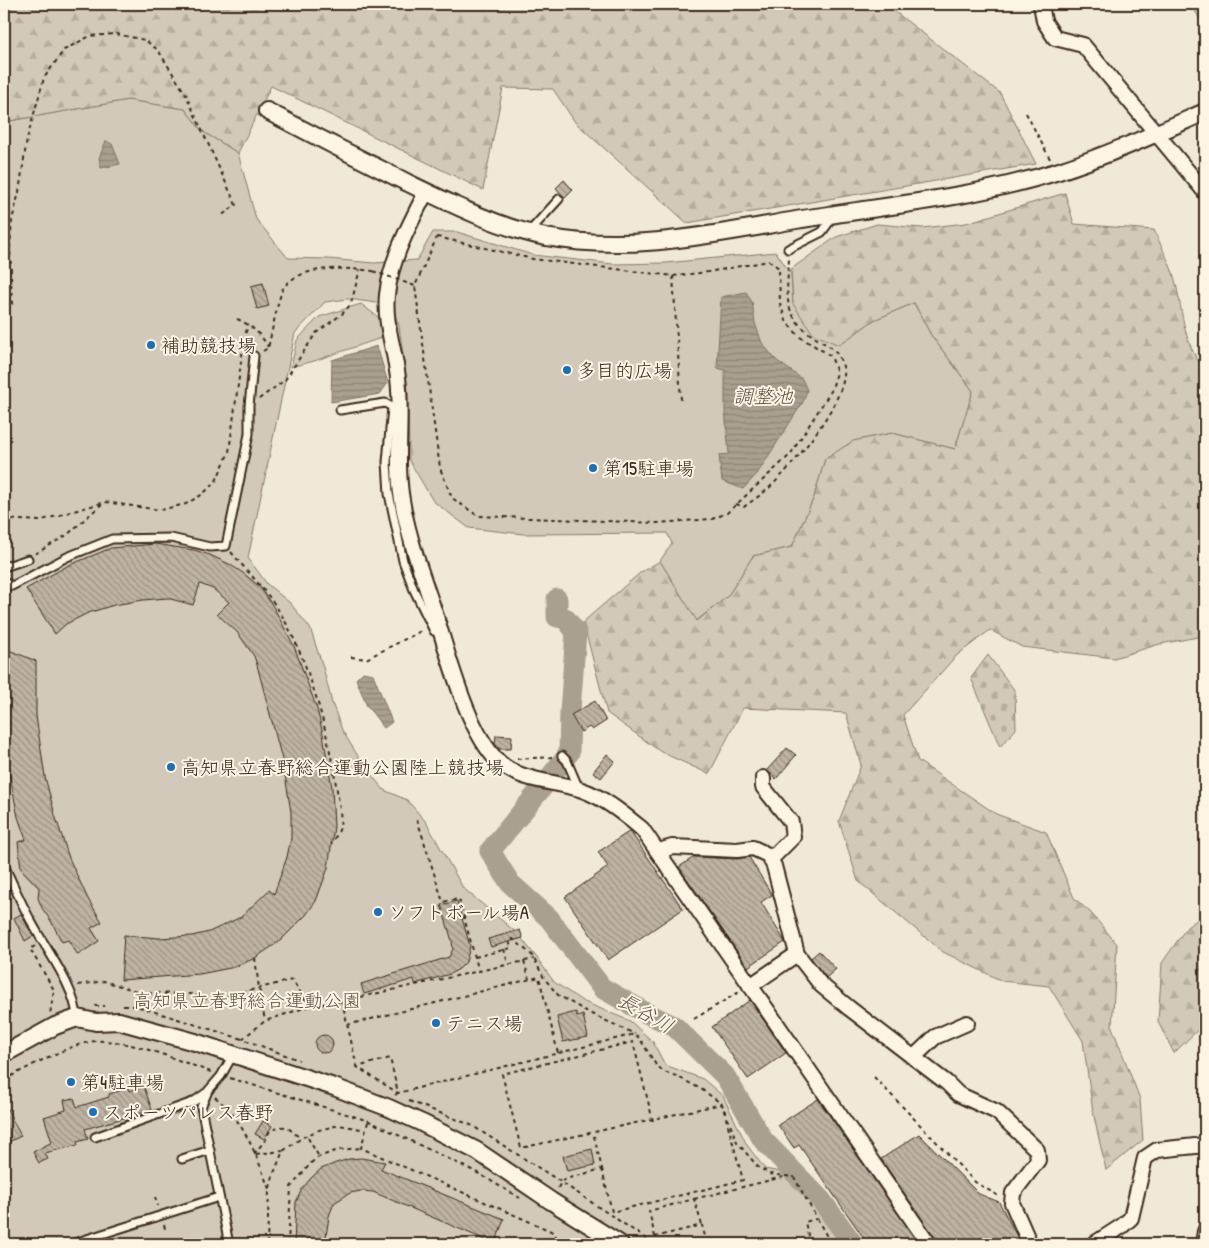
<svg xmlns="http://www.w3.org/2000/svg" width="1209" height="1248" font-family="'Patrick Hand','Klee One',sans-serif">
	<defs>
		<pattern id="forest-firs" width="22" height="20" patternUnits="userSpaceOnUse" patternTransform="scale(1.25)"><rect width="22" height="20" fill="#d2c9ba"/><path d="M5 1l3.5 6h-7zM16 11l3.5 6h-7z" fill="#b5ad9f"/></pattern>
		<pattern id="cemetery-stones" width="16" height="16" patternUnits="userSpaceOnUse" patternTransform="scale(1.25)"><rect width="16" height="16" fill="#d2c9ba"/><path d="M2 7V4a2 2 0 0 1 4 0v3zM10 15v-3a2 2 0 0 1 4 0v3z" fill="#b5ad9f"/></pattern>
		<pattern id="water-rules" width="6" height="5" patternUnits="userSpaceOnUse" patternTransform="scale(1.25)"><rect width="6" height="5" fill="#aaa091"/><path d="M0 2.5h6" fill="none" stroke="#8c8376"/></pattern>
		<pattern id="building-back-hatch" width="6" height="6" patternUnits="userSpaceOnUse" patternTransform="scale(1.25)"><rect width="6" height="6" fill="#beb3a4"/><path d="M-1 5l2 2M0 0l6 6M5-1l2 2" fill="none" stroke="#9c9285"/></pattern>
	</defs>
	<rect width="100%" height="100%" fill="#f0e9d9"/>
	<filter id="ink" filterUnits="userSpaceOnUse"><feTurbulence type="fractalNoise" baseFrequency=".02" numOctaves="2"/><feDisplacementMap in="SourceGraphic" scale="10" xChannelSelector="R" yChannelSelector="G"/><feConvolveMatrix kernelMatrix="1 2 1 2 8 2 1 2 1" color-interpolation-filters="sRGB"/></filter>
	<g filter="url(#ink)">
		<!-- green -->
		<path fill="#d2c9ba" stroke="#867a6c" d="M128,100L185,109L202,131L238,153L256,219L288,258L328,259L374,263L417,260L433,232H457L533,255L613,264L666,263L776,252L791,274L793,304L839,345L874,320L914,303L931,335L973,391L955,449L892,433L854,441L825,459L814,497L792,547L753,556L728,596L696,621L660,561L672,543L667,533L523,534L469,528L433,501L409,460L408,390L399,326L391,305L348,299L325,302L295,333L248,558L267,584L290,603L310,628L323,667L332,703L342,730L364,766L384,790L407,800L426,822L463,888L518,934L537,958L554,982L582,1001L630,1021L653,1042L665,1065L703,1079L723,1096L747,1145L765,1169L796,1175L846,1244H4V122Z
			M361,304L382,320L381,338L314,361L291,367L297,340L319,317Z"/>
		<!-- forest -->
		<path fill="url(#forest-firs)" stroke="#867a6c" d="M4,4H885L1000,93L1036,164L687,223L575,122L553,89L503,88L483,190L271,86L238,153L202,131L185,109L128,100L4,122Z
			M1190,4H1205V26Z
			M1065,193L1074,224L1154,230C1160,244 1168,259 1173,273C1184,309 1180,339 1205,371V625L1198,637L1160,644L1114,658L1022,647L990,630L956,656L903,715L918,761L996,814L1046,832L1074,898L1091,913L1117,944L1112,1027L1140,1099L1143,1140L1106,1170L1093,1112L1083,1041L1049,986L1002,981L943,952L858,881L839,821L861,765L846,713L743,708L709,774L661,752L607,713L583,622L641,572L660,561L697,621L728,596L753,556L792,547L814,497L825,459L853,441L892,433L955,449L973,391L931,335L914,303L874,320L839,345L813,334L793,304L791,269L836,237L877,224L922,228L966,223Z
			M1205,914V1023L1174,1053L1158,1022L1162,963L1187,927Z"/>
		<!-- cemetery -->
		<path fill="url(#cemetery-stones)" stroke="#867a6c" d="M988,655L1015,691L1016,729L1000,747L971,678Z"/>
		<!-- water -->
		<path fill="url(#water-rules)" stroke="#7e7163" d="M106,141L112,144L120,164L101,168L99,158Z
			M746,292L752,302L755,323L762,343L776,360L802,379L807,390L803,402L757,474L743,489L722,481L719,455L729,454L725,410V370L717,368L721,297Z
			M377,346L388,383L380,394L331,402L332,360Z
			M363,672L373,674L392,722L384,728L367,706L356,679Z"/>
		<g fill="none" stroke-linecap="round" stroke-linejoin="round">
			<!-- river -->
			<path stroke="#aaa091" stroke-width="21" d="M557,599V617L565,618L576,632L570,711L569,753L567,755
				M551,776L562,762
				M544,785L490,851L510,883L549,918L602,988L646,1013L674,1026L725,1076L763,1140L821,1200L853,1244"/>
		</g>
		<!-- building -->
		<path fill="url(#building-back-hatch)" stroke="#3b2a1e" d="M564,180L573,190L565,198L556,188Z
			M263,283L269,306L257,309L251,286Z
			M155,544L194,550L210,555L229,564L243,573L260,587L274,608L294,646L317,709L323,734L332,788L334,827L328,868L316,901L306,915L280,941L255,958L235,967L200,974L121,980L124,935L159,938L192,936L209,932L241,917L269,890L274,894L287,857L291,838V812L283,763L257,665L254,656L237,632L217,614L229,602L213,589L200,584L193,605L167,598L143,600L114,605L88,613L66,624L55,634L26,589L67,566L111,548Z
			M4,648L36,661V716L45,777L55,815L69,858L88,899L102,922L91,928L99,941L78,955L68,940L62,942L51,921L42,908L38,898L39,888L21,869L18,842L26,840L18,817L4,747Z
			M595,701L606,721L592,730L589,727L581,732L571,715Z
			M496,735L512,736L511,749H499L495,744Z
			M787,748L796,755L776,779L767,770Z
			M607,754L615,761L601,778L593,772Z
			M630,831L683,909L608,960L565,897L608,867L598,852Z
			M694,857L737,859L749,857L772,895L761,902L785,942L748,967L679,867Z
			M457,901L470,946L466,962L459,969L450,974L415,984L414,979L364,994L361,984L449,957L453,949L452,941L441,905Z
			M21,914L33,936L25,941L14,918Z
			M520,930L523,938L491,947L488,939Z
			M819,951L836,969L826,978L811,958Z
			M750,1000L786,1053L748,1079L712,1027Z
			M576,1012L577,1017L583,1015L588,1037L563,1042L557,1017Z
			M315 1044a9 9 0 1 1 18 0a9 9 0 1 1-18 0Z
			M144,1087L152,1110L85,1129L88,1139L77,1142L78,1145L45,1153L48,1159L39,1163L33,1152L52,1142L44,1117L66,1110L64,1100L74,1098L77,1107L109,1097V1094L128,1088L129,1091Z
			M818,1099L919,1244H868L799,1145L794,1148L778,1125Z
			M4,1103L21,1136L4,1144Z
			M263,1121L272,1126L264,1139L255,1134Z
			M919,1134L979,1194L999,1202L1021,1244H938L936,1239L881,1159Z
			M592,1149L595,1165L567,1171L563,1156Z
			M361,1158L385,1162L381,1169L504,1219L495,1244L373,1192L361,1191L350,1193L334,1203L329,1216L325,1244H294L296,1202L302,1189L311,1178L321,1169L336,1163L349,1159Z"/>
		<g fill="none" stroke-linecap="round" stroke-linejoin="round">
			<!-- service casing -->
			<g stroke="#3b2a1e" stroke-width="11">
				<path id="service" d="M529,232L559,199
					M788,249L822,232L828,224L826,215
					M340,410L385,403L392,407L387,462L389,494L403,561L414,590L434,631
					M4,567L28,559
					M4,582L12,586L67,557L112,539L171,538L210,547L226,546L249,434V406L254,356
					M562,756L567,761L579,789
					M4,865C13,884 21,903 31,921C45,948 76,988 77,1018
					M95,1137L193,1102L206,1093
					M182,1159L210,1150
					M71,1244L219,1197
					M229,1244L201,1107L208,1091L221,1076L233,1055"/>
			</g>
			<!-- minor casing -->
			<g stroke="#3b2a1e" stroke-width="18">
				<path id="minor" d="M1041,4L1044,21L1055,38L1083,45L1205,192
					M426,192C410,224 391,258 387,295C384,323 395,350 398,378C403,418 395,459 402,500C408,536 422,575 434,610C448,653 467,732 499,762C520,782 556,781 582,790C603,797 625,815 642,829L929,1244
					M763,778V787L791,822L793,837L771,859
					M659,851L672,847L737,850L753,848L768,855L774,866L797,954L821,985L849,1008L947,1083L958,1094L997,1112L1037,1150L1038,1160L1013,1193L1012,1203L1030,1244
					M750,986L797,954
					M914,1057L935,1037L967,1023
					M1094,1244L1122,1226L1131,1218L1145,1158L1157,1150L1205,1145
					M1203,1244L1205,1231"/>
			</g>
			<!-- tertiary casing -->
			<g stroke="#3b2a1e" stroke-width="20">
				<path id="tertiary" d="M267,111C313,135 358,158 404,181C449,203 497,227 546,237C630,253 714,234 796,220C884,206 974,198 1059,171C1109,155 1157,133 1205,112
					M4,1054L55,1026L77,1018L96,1022L119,1021L195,1042L334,1087L389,1108L422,1123L477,1151L551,1201L620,1244"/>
			</g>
			<!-- path -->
			<path stroke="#3b2a1e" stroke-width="2" stroke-dasharray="4 4" stroke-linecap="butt" d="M1026,113L1050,159
				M437,237L533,259L673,276L708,272L769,261L779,268L780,304L787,323L800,337L831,356L837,373L831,391L790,455L727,513L712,519L657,523L478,516L452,498L440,468L415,286Z
				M673,276L681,400
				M4,305L12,304L10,246L12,220L19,192L27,139L44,78L64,50L90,36L116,34L145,40L158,50L185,93L236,205L221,216
				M237,319C251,325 261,334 268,347
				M263,351L268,348C271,337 279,293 284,287C302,264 347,268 373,271
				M259,399L285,380L316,333L342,314L351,304L360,269
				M736,504L744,507C753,500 763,494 771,486C794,465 841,406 844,376C845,369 841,360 837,354C832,346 821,342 813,336C781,314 787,293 789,259
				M4,519L39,521L105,502L160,510L186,504L203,494L216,481L229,452L244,340L248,324
				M231,552C250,575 271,595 285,621C312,672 327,728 336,785C338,796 342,816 340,827C339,832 334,839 331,844
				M35,554L67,535L103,503
				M351,657L366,659L423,630
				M517,759L552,757
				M417,819L443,902L459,899L479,972
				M35,946L30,949L54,990L50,1014
				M504,949L508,964
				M475,957L511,948L509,940L513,939L532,955L544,978L558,995L589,1013L635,1034
				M255,958L259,988L265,1021
				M524,961L529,979
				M78,985L104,981L143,993L191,994L211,1000L292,980L309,1005
				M342,1001L357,1067
				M95,1006H105
				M123,1006H136L242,1039L299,1060
				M694,1019L739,992
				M347,1025L539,977L558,1053
				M242,1039L265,1021L310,1006L342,1001L534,959
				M874,1077L975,1182L1000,1197
				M230,1078L369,1121L474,1171L520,1198
				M4,1080C27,1068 71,1043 96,1041C130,1039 179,1061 211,1072
				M395,1095L398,1093L390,1058L357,1067L398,1093L635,1034L640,1039L656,1065L664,1072L676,1076L701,1089L722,1104L737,1142L758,1167L770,1174L794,1177L830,1242
				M215,1097C243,1119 257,1156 269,1189
				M409,1101L471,1125L561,1182L654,1244
				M653,1121L633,1042L502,1074L521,1148L722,1104
				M368,1122L361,1148L551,1231L563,1244
				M308,1138L319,1157
				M254,1154L267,1138L269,1132C286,1123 286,1126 300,1138
				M256,1154L283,1151
				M602,1169L612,1212L743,1180L723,1107
				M558,1188L561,1182L566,1179L602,1169L593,1132
				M155,1197L158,1206
				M694,1199L787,1176
				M164,1225L166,1232
				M655,1237L649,1211L694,1199L702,1225
				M238,1238L245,1244
				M267,1244L269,1191L274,1173L283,1151L303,1137L319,1130L339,1125L366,1130
				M288,1244L291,1187L312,1162L319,1157L338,1150L361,1148
				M650,1244L655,1237L702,1225L707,1244
				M810,1244L805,1222L816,1219
				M817,1244L830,1242V1244"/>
			<!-- service -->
			<use href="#service" stroke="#fcf5e5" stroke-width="7"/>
			<!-- minor -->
			<use href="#minor" stroke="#fcf5e5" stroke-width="14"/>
			<!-- tertiary -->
			<use href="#tertiary" stroke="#fcf5e5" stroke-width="16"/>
			<!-- path-bridge -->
			<path stroke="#3b2a1e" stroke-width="2" stroke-dasharray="4 4" stroke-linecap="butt" d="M373,271L415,286"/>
		</g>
	</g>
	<!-- markers -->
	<g fill="#1f6fb2" stroke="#fcf5e5" stroke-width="2">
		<circle cx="151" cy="345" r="5"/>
		<circle cx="567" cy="370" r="5"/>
		<circle cx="593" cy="468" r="5"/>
		<circle cx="171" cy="767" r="5"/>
		<circle cx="378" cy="912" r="5"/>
		<circle cx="436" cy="1023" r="5"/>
		<circle cx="71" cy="1082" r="5"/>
		<circle cx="93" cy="1112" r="5"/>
	</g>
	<g text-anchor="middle" stroke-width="4" stroke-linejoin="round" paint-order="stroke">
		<!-- poi labels -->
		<g font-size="19" fill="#3b2a1e" stroke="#fcf5e5" text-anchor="start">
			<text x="161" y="352">補助競技場</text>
			<text x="577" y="377">多目的広場</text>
			<text x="603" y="475">第15駐車場</text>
			<text x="181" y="774">高知県立春野総合運動公園陸上競技場</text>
			<text x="388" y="919">ソフトボール場A</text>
			<text x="446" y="1030">テニス場</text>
			<text x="81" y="1089">第4駐車場</text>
			<text x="103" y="1119">スポーツパレス春野</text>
		</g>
		<!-- park labels -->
		<g font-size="19" fill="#615245" stroke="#fcf5e5">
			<text x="247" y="1007">高知県立春野総合運動公園</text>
		</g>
		<!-- water labels -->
		<g font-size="20" font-style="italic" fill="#625346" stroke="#fcf5e5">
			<text x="763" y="403">調整池</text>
			<text transform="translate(646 1013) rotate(30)" y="7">長谷川</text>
		</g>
	</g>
	<!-- margin -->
	<rect width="1209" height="1248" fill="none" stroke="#fcf5e5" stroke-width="20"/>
	<rect x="10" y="10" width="1189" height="1228" fill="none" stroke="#3b2a1e" stroke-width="2" filter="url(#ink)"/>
</svg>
